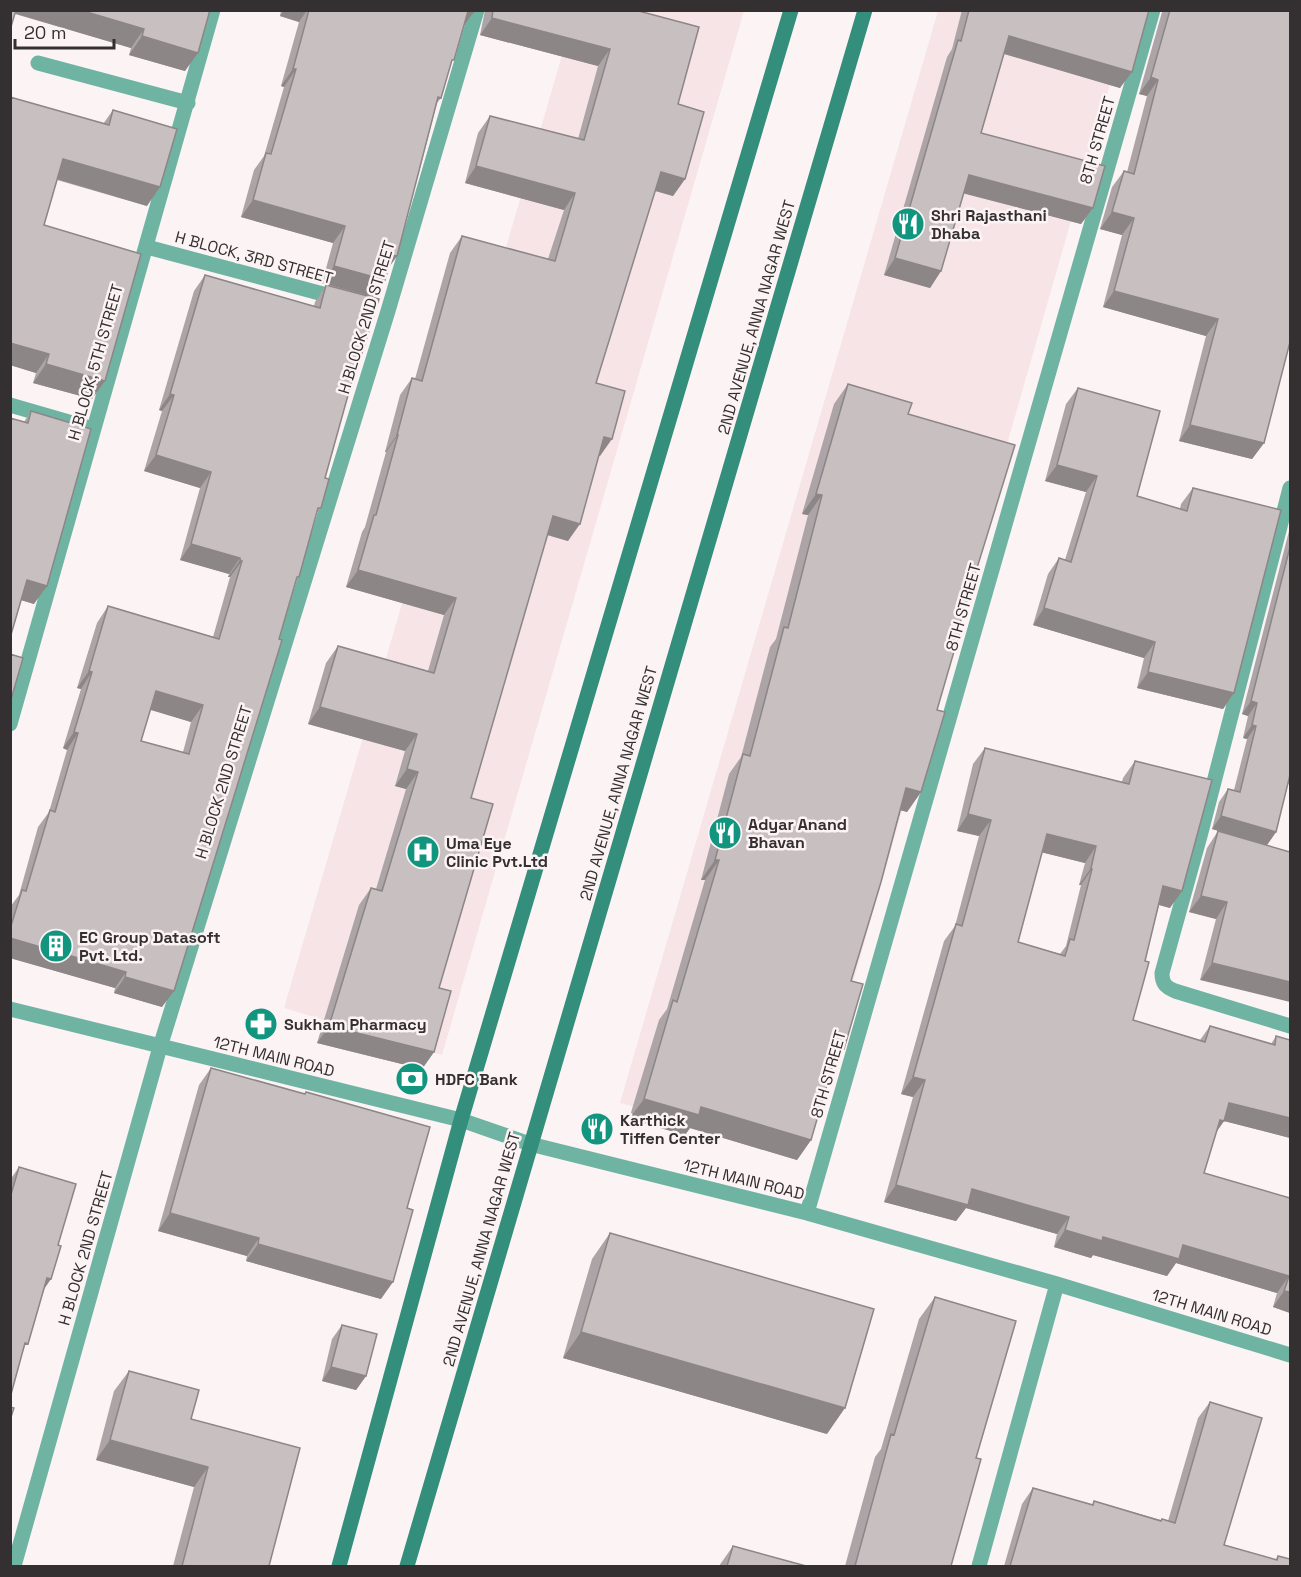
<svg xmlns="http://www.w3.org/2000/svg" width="1301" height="1577" font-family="'Space Grotesk',sans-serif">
	<rect width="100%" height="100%" fill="#fcf3f4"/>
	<!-- built -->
	<path fill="#f6e4e7" d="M575,11H744L442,1055L284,1008Z
		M938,11H1131L805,1150L620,1103Z"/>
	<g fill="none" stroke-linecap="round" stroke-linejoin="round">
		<!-- street -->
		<path stroke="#6fb4a3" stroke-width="15" d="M38,63L188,103
			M147,247L338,298
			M10,405L93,429
			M1290,488L1200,836L1162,973C1162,984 1166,987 1175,991L1290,1026
			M10,724L213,10
			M10,1009L461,1120L530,1144L807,1213L1057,1284L1290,1355
			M807,1213L1153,10
			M14,1566L160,1047L388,311L477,10
			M979,1566L1057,1284"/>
		<!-- secondary -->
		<path stroke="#348e7c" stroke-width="15" d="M339,1566L461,1120L791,10
			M407,1566L865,10"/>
	</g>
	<!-- wall -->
	<path fill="#aca4a6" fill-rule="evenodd" d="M10,10H210L185,71L129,55L131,48L15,14Z
		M281,10H474L464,26L450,67L441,98L437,103L397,256L388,268L373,297L322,283L333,243L241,217L254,170L264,156L284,87L281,86L299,22L280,16Z
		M485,10H635L678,104L685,179L673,196L655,191L596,383L600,456H598L568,541L547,535L471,798L439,988L434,1052L422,1069L317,1043L359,905L371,888L376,889L406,789L395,786L405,751L308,724L326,663L338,646L428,671L444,615L346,587L362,532L365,527L386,452H385L400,395L412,378L415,379L450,253L462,236L548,259L564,210L465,183L478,133L490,116L578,139L598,66L480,35Z
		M962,10H1149L1120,88L1004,54L981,133L1093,208L1081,224L964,193L941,271L930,288L884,275L947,57L952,49Z
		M1162,10H1290L1264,443L1252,459L1179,441L1206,336L1103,307L1122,235L1100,229L1112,187L1124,171L1127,172L1147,96L1139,94L1162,12Z
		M10,97L103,124L113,110L147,206L57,180L44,225L105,381L92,399L33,383L36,373L10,365Z
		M205,275L314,306L315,302L326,285L359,357L325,478L321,508L316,514L162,1007L114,993L115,988L10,958V907L19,895L38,827L49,812L67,750L63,748L81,689L77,688L97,623L108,606L213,637L230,577H228L229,574L180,560L200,488L144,471L162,411L159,410L194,291ZM150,709L191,722L183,752L141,741Z
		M848,384L908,414L960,623L937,710L921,792L907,812L901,810L851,981L833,1064L811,1140L797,1160L690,1128L685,1135L629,1119L659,1020L667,1009L705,880H701L729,774L741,757L770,647L776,639L808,515L802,514L834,404Z
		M1078,388L1137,496L1180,509L1181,504L1193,488L1234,693L1223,709L1137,688L1144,658L1033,625L1048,574L1059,558L1065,560L1086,492L1045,481L1066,404Z
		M31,411L34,604L21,600L24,422Z
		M1290,529V785L1288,784L1276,832L1267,845L1212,829L1219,802L1228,789L1234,790L1247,739L1243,738L1248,716L1242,714L1289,531Z
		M985,748L1122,782L1123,778L1135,761L1170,908L1159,905L1145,961L1133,1020L1200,1040L1210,1026L1271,1044L1276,1036L1290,1040V1138L1224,1121L1217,1131L1204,1173L1290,1198V1313L1273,1307L1277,1293L1176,1263L1167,1276L1093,1255L1091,1258L1054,1247L1057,1234L966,1208L956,1221L884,1202L913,1097L901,1094L944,941L955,926L979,836L957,831L973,764ZM1042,852L1085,863L1079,885H1081L1066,946L1060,954L1018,942Z
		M1218,831L1290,855L1200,980L1216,919L1189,912L1207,848Z
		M211,1068L304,1094L306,1092L381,1299L246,1261L247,1256L158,1231L199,1085Z
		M19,1167L44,1290L23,1351L10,1398V1180Z
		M610,1233L827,1434L563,1358L592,1259Z
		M935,1297L976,1458L951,1566H845L875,1457L881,1449L919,1319Z
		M342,1325L366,1376L356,1390L322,1381L332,1339Z
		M129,1371L191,1419L269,1566H173L194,1487L96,1460L114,1391Z
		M1210,1402L1224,1545L1275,1560L1278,1556L1290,1566H1004L1022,1504L1033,1488L1092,1505L1094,1501L1161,1520L1162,1519L1168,1521L1198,1418Z
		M733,1546L806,1566H719Z"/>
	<!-- shaded-wall -->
	<path fill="#8c8687" d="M10,10H80L144,29L131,48L10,12Z
		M284,10H307L299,22L280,16Z
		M468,11L473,13L461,30Z
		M492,18L610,49L598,66L480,35Z
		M142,36L198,53L185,71L129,55Z
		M1009,36L1132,72L1120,88L998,52Z
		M293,69H296L284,87L281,86Z
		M1151,77L1158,80L1147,96L1139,94Z
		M63,159L160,187L147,206L50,177Z
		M476,166L575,193L564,210L465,183Z
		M661,172L685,179L673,196L649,189Z
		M969,175L1093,208L1081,224L958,192Z
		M253,200L345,226L333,243L241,217Z
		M1112,212L1134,218L1122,235L1100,229Z
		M392,255L397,256L385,273Z
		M895,258L941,271L930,288L884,275Z
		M334,266L385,280L373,297L322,283Z
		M1114,291L1218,319L1206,336L1103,307Z
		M10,343L49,354L36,373L10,365Z
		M46,364L105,381L92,399L33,383Z
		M170,394L174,395L162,411L159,410Z
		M1190,425L1264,443L1252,459L1179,441Z
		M397,435H398L386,452H385Z
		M604,437L612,439L600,456L592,454Z
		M156,455L211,472L200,488L144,471Z
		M1057,465L1097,476L1086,492L1045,481Z
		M816,494L822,495L808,515L802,514Z
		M553,516L580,524L568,541L541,533Z
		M191,544L240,558L229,574L180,560Z
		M240,560L242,561L230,577H228Z
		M358,570L456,598L444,615L346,587Z
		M27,580L47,586L34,604L14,598Z
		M1044,608L1155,642L1144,658L1033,625Z
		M89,671L92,672L81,689L77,688Z
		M1148,672L1234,693L1223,709L1137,688Z
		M156,691L203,705L191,722L144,708Z
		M1251,701L1257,703L1248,716L1242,714Z
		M320,707L417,734L405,751L308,724Z
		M1252,725L1256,726L1247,739L1243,738Z
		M74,732L78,733L67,750L63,748Z
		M407,769L418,772L406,789L395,786Z
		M906,788L921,792L907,812L892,808Z
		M968,814L991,820L979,836L957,831Z
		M1221,816L1276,832L1267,845L1212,829Z
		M1047,834L1096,846L1085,863L1036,851Z
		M715,860H719L705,880H701Z
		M1091,868L1092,869L1081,885H1079Z
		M1163,886L1182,891L1170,908L1152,903Z
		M1201,896L1227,902L1216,919L1189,912Z
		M10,938L126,972L115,988L10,958Z
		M1212,963L1290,982V1002L1200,980Z
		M125,977L174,991L162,1007L114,993Z
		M329,1026L434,1052L422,1069L317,1043Z
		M838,1047L844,1049L830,1069Z
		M913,1077L925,1080L913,1097L901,1094Z
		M644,1099L701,1107L811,1140L797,1160L690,1128L685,1135L629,1119Z
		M1229,1103L1290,1118V1138L1224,1121L1212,1138L1209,1136Z
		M896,1185L972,1189L1069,1217L1057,1234L966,1208L956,1221L884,1202Z
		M170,1213L259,1238L247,1256L158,1231Z
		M1065,1230L1103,1237L1183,1245L1289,1276L1277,1293L1176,1263L1167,1276L1093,1255L1091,1258L1054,1247Z
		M258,1244L393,1282L381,1299L246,1261Z
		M47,1278L51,1279L40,1295Z
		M1284,1291L1290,1292V1313L1273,1307Z
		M581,1332L845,1408L827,1434L563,1358Z
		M331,1367L366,1376L356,1390L322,1381Z
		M110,1440L208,1467L194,1487L96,1460Z"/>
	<!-- building -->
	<path fill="#c8bfc1" stroke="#8c8687" stroke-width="1.5" fill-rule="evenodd" d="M10,10H16L10,30Z
		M80,10H210L198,53L142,36L144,29Z
		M309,10H474L473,13L468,11L454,60H452L441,98L438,97L397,256L392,255L385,280L334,266L345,226L253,200L266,153L271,154L296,69H293Z
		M493,10H635L699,27L678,104L704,112L685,179L661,172L596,383L625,391L612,439L604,437L580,524L553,516L471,798L493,804L439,988L451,991L434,1052L329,1026L371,888L382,891L418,772L407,769L417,734L320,707L338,646L434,673L456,598L358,570L374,515H376L398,435H397L412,378L422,381L462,236L555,261L575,193L476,166L490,116L584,140L610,49L492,18Z
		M969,10H1149L1132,72L1009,36L981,133L1105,166L1093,208L969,175L941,271L895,258L958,40L961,41Z
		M1170,10H1290V342L1264,443L1190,425L1218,319L1114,291L1134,218L1112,212L1124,171L1134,174L1158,80L1151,77Z
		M10,97L109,125L113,110L177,129L160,187L63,159L44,225L141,254L105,381L46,364L49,354L10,343Z
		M205,275L320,308L326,285L379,299L362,353L360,352L325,478L329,479L321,508H318L299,577H297L279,639L282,640L174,991L125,977L126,972L10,938V929L22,890L26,891L50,810L55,812L78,733L74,732L92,672L89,671L108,606L219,639L242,561L240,560V558L191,544L211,472L156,455L174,395L170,394ZM156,691L203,705L189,754L141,741Z
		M848,384L912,403L908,414L1015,445L960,623L962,624L937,710L945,712L921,792L906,788L881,882L851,981L863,984L844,1049L838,1047L811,1140L701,1107L699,1115L644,1099L673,1000L677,1002L719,860H715L743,754L750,756L784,627L788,628L822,495L816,494Z
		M1078,388L1160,411L1137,496L1187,511L1193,488L1281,510L1234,693L1148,672L1155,642L1044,608L1059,558L1071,562L1097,476L1057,465Z
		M31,411L91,429L47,586L27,580L10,638V418L28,423Z
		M1290,547V775L1276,832L1221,816L1228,789L1240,792L1256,726L1252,725L1257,703L1251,701Z
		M10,654L23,658L10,703Z
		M985,748L1129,784L1135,761L1212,780L1182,891L1163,886L1145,961L1149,962L1133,1020L1205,1042L1210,1026L1275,1045L1276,1036L1290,1040V1118L1229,1103L1224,1121L1220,1120L1204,1173L1290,1198V1292L1284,1291L1289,1276L1183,1245L1179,1259L1103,1237L1102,1241L1065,1230L1069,1217L972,1189L968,1205L896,1185L925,1080L913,1077L956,924L962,926L991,820L968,814ZM1047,834L1096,846L1091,868L1092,869L1074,940L1070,939L1065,956L1018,942Z
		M1218,831L1290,852V982L1212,963L1227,902L1201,896Z
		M211,1068L305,1094L306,1092L430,1127L407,1208L413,1210L393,1282L258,1244L259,1238L170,1213Z
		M19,1167L76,1184L58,1245L61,1246L51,1279L47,1278L28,1344L25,1343L10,1398V1198Z
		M610,1233L874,1309L845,1408L581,1332Z
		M935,1297L1016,1321L976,1458L981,1459L951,1566H855L891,1434L894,1435Z
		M342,1325L377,1334L366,1376L331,1367Z
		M129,1371L199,1390L191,1419L300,1448L269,1566H182L208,1467L110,1440Z
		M1210,1402L1262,1418L1224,1545L1277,1560L1278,1556L1290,1559V1566H1010L1033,1488L1093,1505L1094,1501L1161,1521L1162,1519L1175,1523Z
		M10,1407L14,1408L10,1420Z
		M733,1546L806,1566H727Z"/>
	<!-- icons -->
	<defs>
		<g id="restaurant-disc" transform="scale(1.725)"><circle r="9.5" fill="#11957f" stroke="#fcf3f4"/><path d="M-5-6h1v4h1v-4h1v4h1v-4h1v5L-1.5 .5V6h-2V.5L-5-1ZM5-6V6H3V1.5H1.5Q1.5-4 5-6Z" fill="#fff"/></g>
		<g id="hospital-disc" transform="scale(1.725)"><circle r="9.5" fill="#11957f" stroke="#fcf3f4"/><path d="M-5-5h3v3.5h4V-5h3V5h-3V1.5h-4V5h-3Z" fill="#fff"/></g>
		<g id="building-disc" transform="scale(1.725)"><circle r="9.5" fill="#11957f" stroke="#fcf3f4"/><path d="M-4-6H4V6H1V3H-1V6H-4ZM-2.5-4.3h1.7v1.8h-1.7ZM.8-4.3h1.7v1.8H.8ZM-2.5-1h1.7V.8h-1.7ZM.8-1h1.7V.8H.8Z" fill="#fff"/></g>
		<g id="pharmacy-disc" transform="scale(1.725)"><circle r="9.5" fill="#11957f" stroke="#fcf3f4"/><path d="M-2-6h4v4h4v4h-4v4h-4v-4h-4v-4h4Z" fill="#fff"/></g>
		<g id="bank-disc" transform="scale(1.725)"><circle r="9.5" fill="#11957f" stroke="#fcf3f4"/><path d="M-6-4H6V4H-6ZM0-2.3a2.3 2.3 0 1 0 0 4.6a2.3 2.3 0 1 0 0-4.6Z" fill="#fff"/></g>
	</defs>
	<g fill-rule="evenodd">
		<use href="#restaurant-disc" x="908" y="224"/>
		<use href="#restaurant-disc" x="725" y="833"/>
		<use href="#hospital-disc" x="423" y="852"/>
		<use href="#building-disc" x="56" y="946"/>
		<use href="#pharmacy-disc" x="261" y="1024"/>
		<use href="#bank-disc" x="412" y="1079"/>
		<use href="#restaurant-disc" x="597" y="1129"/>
	</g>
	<g text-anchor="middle" stroke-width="5" stroke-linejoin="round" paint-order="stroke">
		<!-- street labels -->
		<g font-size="16" fill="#343031" stroke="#fcf3f4">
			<text transform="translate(1097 140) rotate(-74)" y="6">8TH STREET</text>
			<text transform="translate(254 257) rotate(15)" y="6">H BLOCK, 3RD STREET</text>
			<text transform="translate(366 317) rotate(-73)" y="6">H BLOCK 2ND STREET</text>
			<text transform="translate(756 317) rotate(-74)" y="6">2ND AVENUE, ANNA NAGAR WEST</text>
			<text transform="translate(95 362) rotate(-74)" y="6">H BLOCK, 5TH STREET</text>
			<text transform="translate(963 607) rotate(-74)" y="6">8TH STREET</text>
			<text transform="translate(223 782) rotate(-73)" y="6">H BLOCK 2ND STREET</text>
			<text transform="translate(618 783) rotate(-74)" y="6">2ND AVENUE, ANNA NAGAR WEST</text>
			<text transform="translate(274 1056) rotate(14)" y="6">12TH MAIN ROAD</text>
			<text transform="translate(828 1074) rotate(-74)" y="6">8TH STREET</text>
			<text transform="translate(744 1179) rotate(14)" y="6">12TH MAIN ROAD</text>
			<text transform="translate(85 1248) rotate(-74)" y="6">H BLOCK 2ND STREET</text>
			<text transform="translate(481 1249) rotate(-74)" y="6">2ND AVENUE, ANNA NAGAR WEST</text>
			<text transform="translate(1212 1312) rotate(17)" y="6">12TH MAIN ROAD</text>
		</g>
		<!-- poi labels -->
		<g font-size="16" font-weight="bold" fill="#343031" stroke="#fcf3f4" text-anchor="start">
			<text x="931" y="221">Shri Rajasthani<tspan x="931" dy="18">Dhaba</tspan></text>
			<text x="748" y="830">Adyar Anand<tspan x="748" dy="18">Bhavan</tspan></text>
			<text x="446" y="849">Uma Eye<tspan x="446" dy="18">Clinic Pvt.Ltd</tspan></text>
			<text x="79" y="943">EC Group Datasoft<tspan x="79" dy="18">Pvt. Ltd.</tspan></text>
			<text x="284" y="1030">Sukham Pharmacy</text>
			<text x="435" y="1085">HDFC Bank</text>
			<text x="620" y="1126">Karthick<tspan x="620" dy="18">Tiffen Center</tspan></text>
		</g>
	</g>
	<!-- border -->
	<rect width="1301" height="1577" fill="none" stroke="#343031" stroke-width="24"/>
	<!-- scale -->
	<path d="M15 39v9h99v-9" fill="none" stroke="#343031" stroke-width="3"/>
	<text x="24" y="39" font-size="18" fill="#343031" stroke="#fcf3f4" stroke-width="4.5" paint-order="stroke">20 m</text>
</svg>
